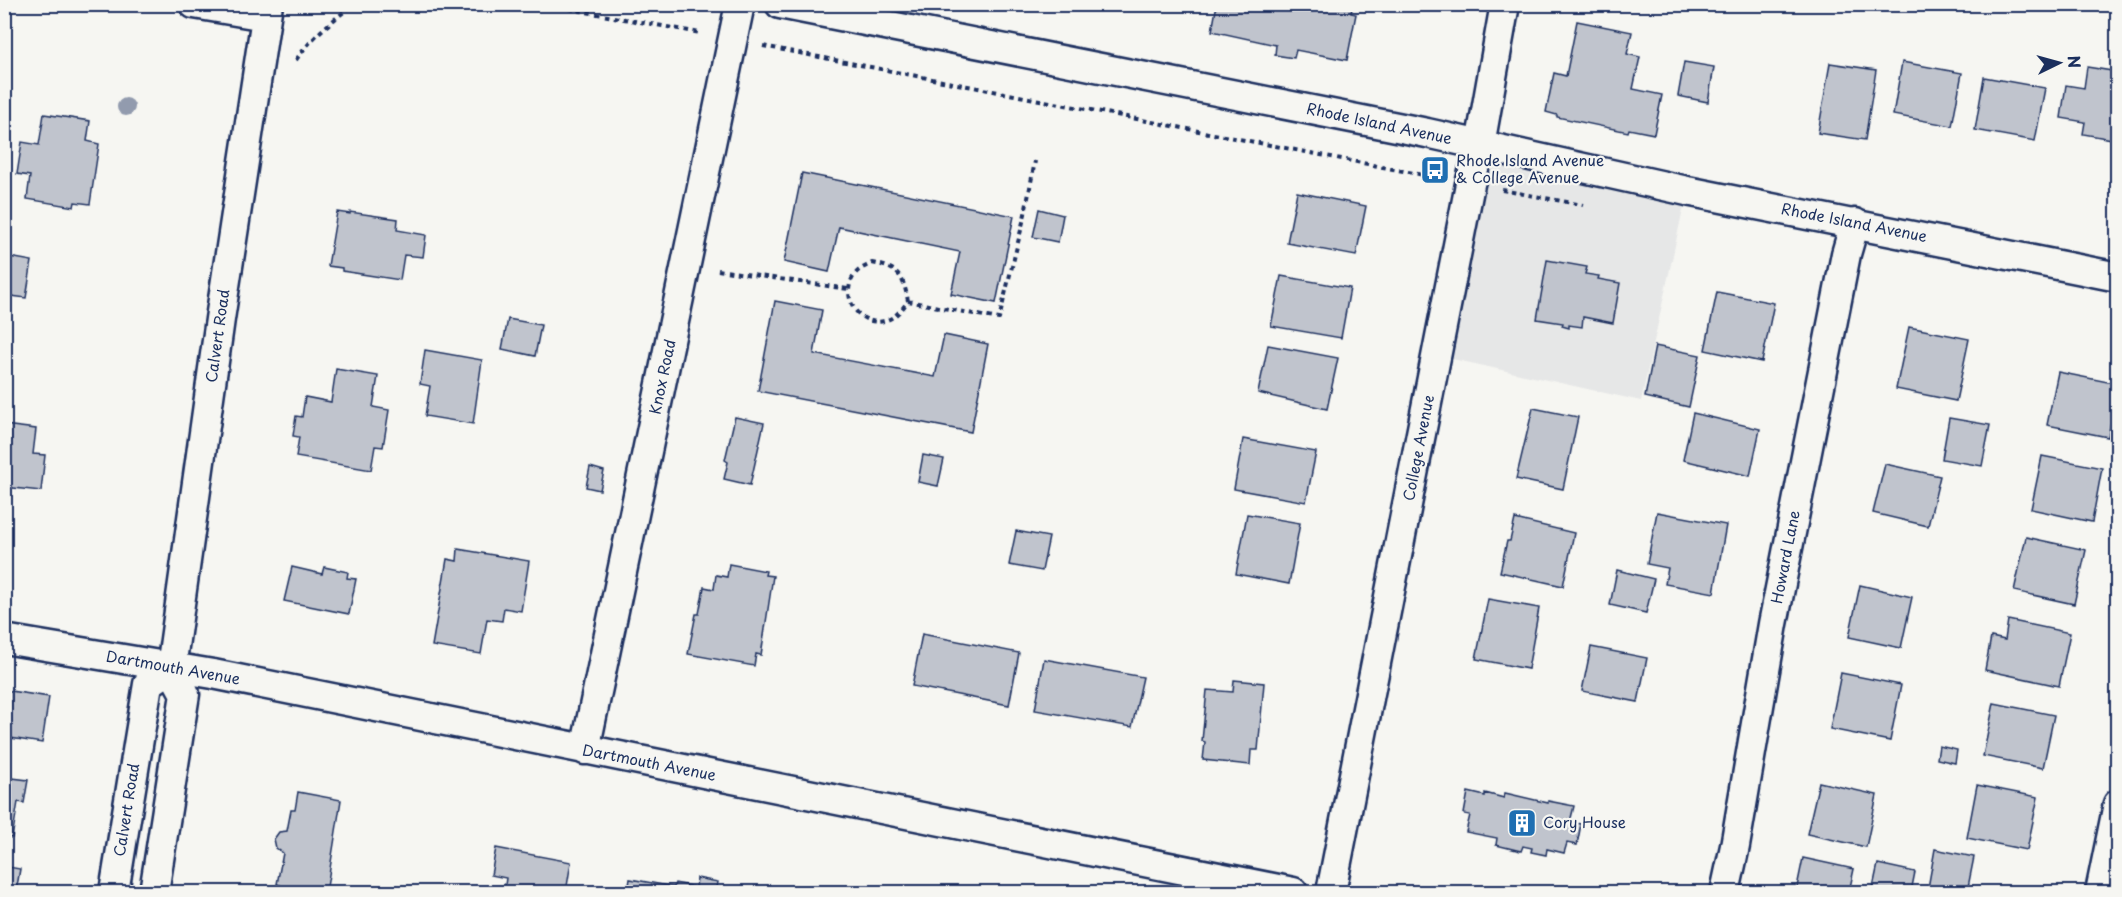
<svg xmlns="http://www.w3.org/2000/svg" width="2122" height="897" font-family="'Playpen Sans',sans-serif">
	<rect width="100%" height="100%" fill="#f6f6f2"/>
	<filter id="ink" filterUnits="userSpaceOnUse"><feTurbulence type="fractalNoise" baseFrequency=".0167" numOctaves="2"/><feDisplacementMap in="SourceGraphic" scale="12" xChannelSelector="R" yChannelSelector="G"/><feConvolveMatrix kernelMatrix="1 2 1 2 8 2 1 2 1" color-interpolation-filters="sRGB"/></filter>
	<g filter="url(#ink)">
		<!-- built -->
		<path fill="#e6e7e7" d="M1480,145L1687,191L1641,401L1435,355Z"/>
		<!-- building -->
		<path fill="#c0c4cd" stroke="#1b2f5e" stroke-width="1.5" d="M1217,4H1311L1321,7L1322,4H1353L1351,13L1356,14L1347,60L1296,50L1294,58L1275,55L1276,45L1212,31Z
			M1577,21L1632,32L1627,54L1640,57L1633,89L1662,95L1654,134L1629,129L1628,132L1557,117V115L1546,112L1554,73L1566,76Z
			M1684,62L1714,67L1708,102L1678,96Z
			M1902,62L1962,73L1952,126L1893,115Z
			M1830,63L1876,70L1865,140L1818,133Z
			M2087,67L2118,72V140L2083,134L2085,122L2061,118L2066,85L2084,88Z
			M1984,77L2045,88L2035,141L1975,130Z
			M44,114L90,121L87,141L99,144L90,204L75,202L74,207L27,199L30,176L17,174L22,142L39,145Z
			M802,173L1014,216L996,303L951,294L960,252L839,227L829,272L784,262Z
			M1297,192L1366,206L1356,256L1287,243Z
			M1039,209L1063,215L1058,242L1033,237Z
			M337,212L350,214V212L398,219L397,230L426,235L423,257L404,255L400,280L342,271V268L328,266Z
			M4,256L32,261L26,298L4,295Z
			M1547,260L1587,267L1585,274L1599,276L1598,279L1620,283L1613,323L1583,317L1582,327L1569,325V328L1562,326L1563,323L1537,319Z
			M1281,276L1350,288L1341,338L1271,326Z
			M1717,292L1774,303L1762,362L1705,350Z
			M775,301L822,310L814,354L935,377L944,335L988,344L971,432L758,391Z
			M508,319L541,325L535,356L502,349Z
			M1909,327L1969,339L1956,401L1896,389Z
			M1268,345L1338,358L1327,409L1258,393Z
			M1655,346L1700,355L1689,407L1645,397Z
			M425,350L482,360L473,424L425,416L430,386L420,384Z
			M336,369L378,376L373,407L389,410L383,447L375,446L371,470L296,457L299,437L293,436L296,416L302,417L305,397L331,402Z
			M2058,372L2118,384L2108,437L2047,425Z
			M1533,408L1578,417L1563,489L1516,479Z
			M1693,413L1760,429L1750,476L1683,460Z
			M735,417L764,423L750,485L724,479L728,462L725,460Z
			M1949,418L1990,425L1982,466L1942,459Z
			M4,425L36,429L33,454L45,455L41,491L4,487Z
			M1243,439L1316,452L1306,502L1234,489Z
			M923,455L944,459L938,486L918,482Z
			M2042,456L2102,468L2092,522L2031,509Z
			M1885,464L1940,476L1928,526L1873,513Z
			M590,467L604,471L600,490L586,487Z
			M1657,512L1726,525L1714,593L1665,584L1668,568L1647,564Z
			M1247,514L1300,523L1289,584L1236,574Z
			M1515,519L1574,533L1563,586L1500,572L1507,541H1510Z
			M1016,531L1049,537L1042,571L1009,565Z
			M2026,537L2086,550L2074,604L2014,591Z
			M458,549L529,561L521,611L504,608L502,621L487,619L481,654L432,646L447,559L457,561Z
			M729,564L766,571L765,575L773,576L761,655L756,654L754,666L688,654L696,614H699L704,587L714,589L716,575L727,577Z
			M292,567L322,574L324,567L348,572L347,578L356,579L349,614L284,601Z
			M1617,570L1654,579L1646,613L1610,605Z
			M1860,585L1912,597L1901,648L1849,637Z
			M1488,599L1539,608L1528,669L1476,659Z
			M2008,620L2070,633L2059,686L1985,670L1991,637L2005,640Z
			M922,634L1019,653L1009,705L912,686Z
			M1591,647L1647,658L1638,702L1582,691Z
			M1044,659L1143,677L1132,727L1035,710Z
			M1841,673L1901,685L1890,741L1830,729Z
			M1234,680L1264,683L1258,750H1251L1250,765L1203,760L1205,742L1202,741L1207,690L1233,692Z
			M4,690L49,697L42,743L4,737Z
			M1994,703L2054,715L2043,768L1983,756Z
			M1939,746L1957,750L1955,763L1937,759Z
			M4,777L28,780L24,803L18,802L12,838L4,837Z
			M1819,782L1877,795L1866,847L1807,834Z
			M1977,785L2038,797L2027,850L1967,838Z
			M298,792L341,800L327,887H325L323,892H289L290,889L277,884L283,853L276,848L274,839L279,832L287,831L291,810H295Z
			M1468,792L1485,796V793L1504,798L1505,793L1548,803V801L1574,806L1570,822L1581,824L1577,845L1567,843L1564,853L1547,849L1546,855L1531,852L1532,848L1523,846L1521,851L1496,845L1497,838L1466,832L1470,815L1464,814Z
			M496,848L571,862L566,892H504L506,878L491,875Z
			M1935,849L1974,857L1967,892H1950L1928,888Z
			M1803,858L1854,869L1849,892H1796Z
			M4,861L9,862L8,867L20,869L16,892H4Z
			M1878,864L1915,872L1911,892H1872Z
			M697,878L718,882L716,892H628L630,879L674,887L675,883L696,887Z"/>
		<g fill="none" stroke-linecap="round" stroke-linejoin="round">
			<!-- minor casing -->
			<g stroke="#1b2f5e" stroke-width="33">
				<path id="minor" d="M194,4L266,16
					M780,4L1427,133L1687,191L2118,277
					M4,639L213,674L1293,892
					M585,750L740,4
					M114,892L148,684L171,668
					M154,892L185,694L171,668L220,319L268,4
					M1331,892L1470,184L1480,145L1505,4
					M1725,892L1735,846L1773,624L1846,254L1855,223
					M2100,892L2118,804"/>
			</g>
			<!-- path -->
			<path stroke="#1b2f5e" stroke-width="4" stroke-dasharray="4.5 4.5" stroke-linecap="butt" d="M543,4L700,33
				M763,46L1439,178
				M296,60C312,37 332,20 355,4
				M1502,190L1583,205
				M872,263C899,268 903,275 908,301C903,308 896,317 887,320C860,330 837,295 856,273C859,269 867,266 872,263Z
				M718,270L848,289
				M908,301L999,319L1025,214L1035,161"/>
			<!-- minor -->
			<use href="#minor" stroke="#f6f6f2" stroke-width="28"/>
		</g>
		<!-- trees -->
		<circle fill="#929bae" cx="126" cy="107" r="9"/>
	</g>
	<!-- icons -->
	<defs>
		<g id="bus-square" transform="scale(1.5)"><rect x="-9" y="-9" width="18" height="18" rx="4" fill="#1f6fb2" stroke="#f6f6f2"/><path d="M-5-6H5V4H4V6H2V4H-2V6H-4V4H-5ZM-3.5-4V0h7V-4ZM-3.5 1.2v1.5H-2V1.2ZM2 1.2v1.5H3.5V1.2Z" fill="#fff"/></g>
		<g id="building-square" transform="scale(1.5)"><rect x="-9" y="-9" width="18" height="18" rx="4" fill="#1f6fb2" stroke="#f6f6f2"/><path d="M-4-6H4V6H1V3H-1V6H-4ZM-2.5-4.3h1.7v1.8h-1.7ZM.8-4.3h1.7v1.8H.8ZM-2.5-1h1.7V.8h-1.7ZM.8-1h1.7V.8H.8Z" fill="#fff"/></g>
	</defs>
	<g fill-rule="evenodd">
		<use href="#bus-square" x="1435" y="170"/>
		<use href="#building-square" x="1522" y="823"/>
	</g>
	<g text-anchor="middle" stroke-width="4.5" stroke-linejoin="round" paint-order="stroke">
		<!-- street labels -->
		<g font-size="15" fill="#1b2f5e" stroke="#f6f6f2">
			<text transform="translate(1379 124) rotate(12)" y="5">Rhode Island Avenue</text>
			<text transform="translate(1854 223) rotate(11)" y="5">Rhode Island Avenue</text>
			<text transform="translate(218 336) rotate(-82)" y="5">Calvert Road</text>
			<text transform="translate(663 377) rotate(-78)" y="5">Knox Road</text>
			<text transform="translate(1419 448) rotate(-79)" y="5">College Avenue</text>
			<text transform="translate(1786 557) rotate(-79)" y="5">Howard Lane</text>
			<text transform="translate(173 668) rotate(10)" y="5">Dartmouth Avenue</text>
			<text transform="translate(649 763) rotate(11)" y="5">Dartmouth Avenue</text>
			<text transform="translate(127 810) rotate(-81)" y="5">Calvert Road</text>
		</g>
		<!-- poi labels -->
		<g font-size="15" fill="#1b2f5e" stroke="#f6f6f2" text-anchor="start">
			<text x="1456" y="166">Rhode Island Avenue<tspan x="1456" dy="17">&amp; College Avenue</tspan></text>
			<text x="1543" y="828">Cory House</text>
		</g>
	</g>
	<!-- margin -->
	<rect width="2122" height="897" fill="none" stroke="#f6f6f2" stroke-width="24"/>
	<rect x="12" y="12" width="2098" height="873" fill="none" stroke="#1b2f5e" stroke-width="2" filter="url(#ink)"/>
	<!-- north arrow -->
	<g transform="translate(2059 63) rotate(85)" stroke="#f6f6f2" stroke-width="4.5" paint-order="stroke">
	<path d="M0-4.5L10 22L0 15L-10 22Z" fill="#1b2f5e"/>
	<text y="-9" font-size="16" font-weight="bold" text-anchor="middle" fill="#1b2f5e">N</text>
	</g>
</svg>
